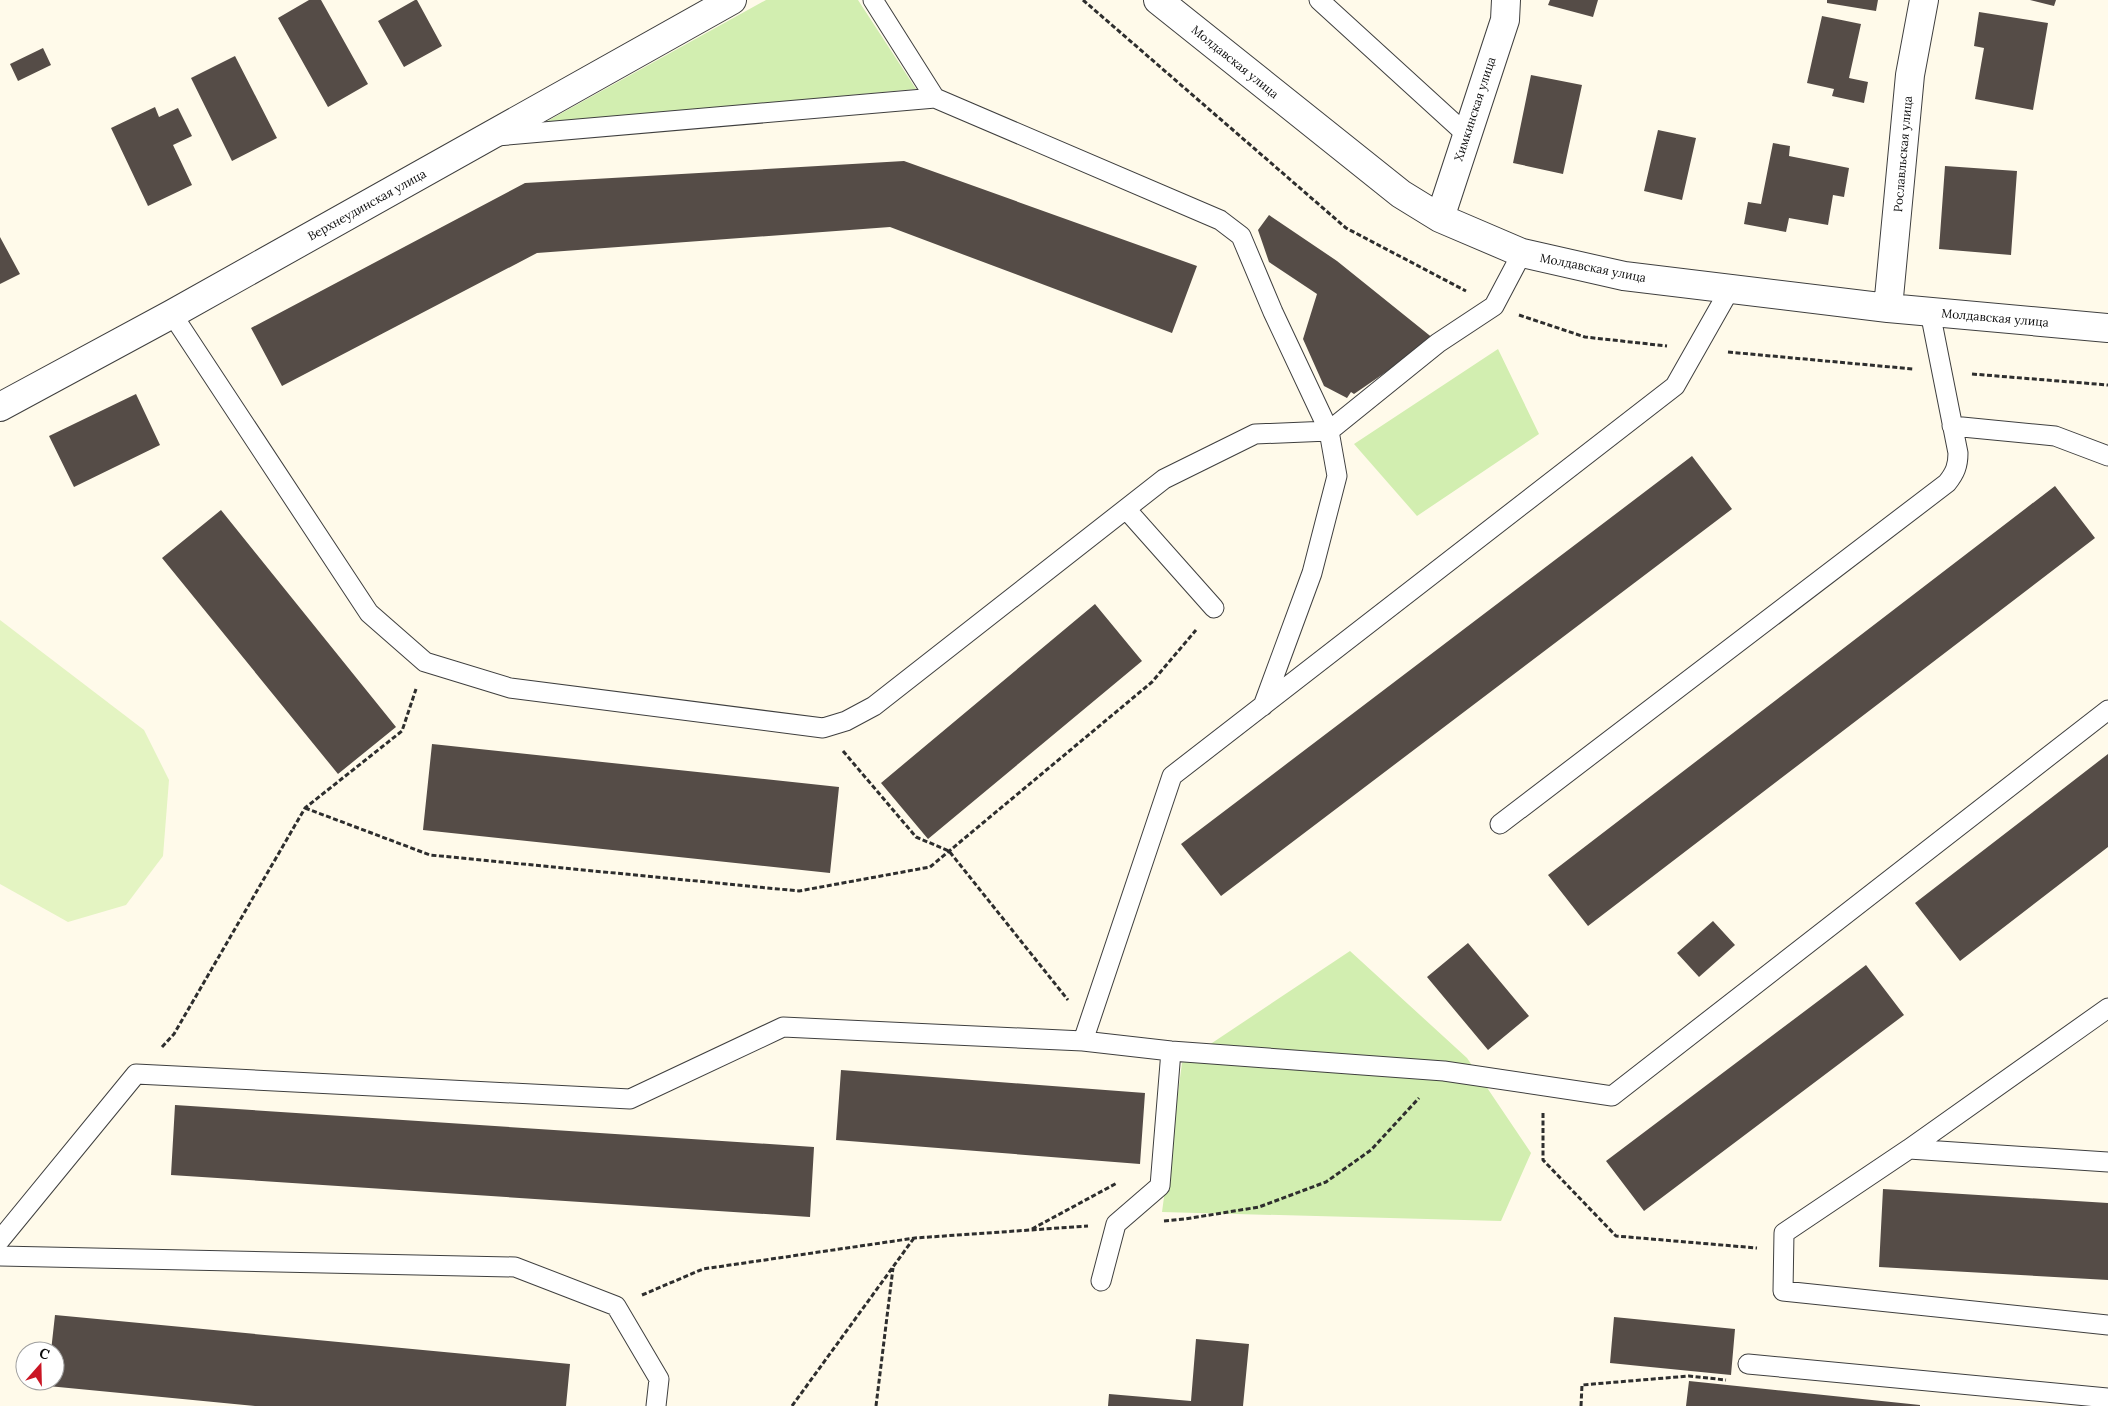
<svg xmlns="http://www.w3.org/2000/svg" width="2108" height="1406" font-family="Lora,serif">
	<rect width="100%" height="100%" fill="#fffaea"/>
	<!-- green -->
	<path fill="#d2eeb0" d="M766,0H858L916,89L542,124Z
		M1498,349L1539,434L1417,516L1354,444Z
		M1350,951L1467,1058L1531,1153L1501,1221L1162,1212L1182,1063Z"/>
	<!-- pitch -->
	<path fill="#e4f4c2" d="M0,620L144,730L169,780L163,856L126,905L68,922L0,884Z"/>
	<!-- building -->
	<path fill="#554c47" d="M309,0H321L368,84L328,107L278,18Z
		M415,0H417L442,46L404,67L378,21Z
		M1550,0H1598L1593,17L1548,5Z
		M1827,0H1878L1876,11L1827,3Z
		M2030,0H2056L2054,6Z
		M1979,12L2048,23L2033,110L1975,99L1984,48L1974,46Z
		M1822,16L1861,24L1849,78L1868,82L1864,103L1832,96L1834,89L1807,83Z
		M43,48L51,65L18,81L10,64Z
		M235,56L277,138L232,161L191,78Z
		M1531,75L1582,85L1563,174L1513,163Z
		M155,107L159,117L178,108L192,136L173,145L192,185L148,206L111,128Z
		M1658,130L1696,138L1682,200L1644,191Z
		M1773,143L1790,146L1789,156L1849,168L1844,197L1833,195L1828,225L1789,218L1786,232L1744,224L1748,202L1761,204Z
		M904,161L1197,266L1172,333L890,227L537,253L282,386L251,328L525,183Z
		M1945,166L2017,171L2011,255L1939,249Z
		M1269,215L1337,261L1434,339L1354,394L1351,392L1347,398L1324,386L1303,339L1317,294L1269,262L1258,230Z
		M0,237L20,274L0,284Z
		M136,394L160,445L74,487L49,436Z
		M1692,456L1732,509L1221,896L1181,844Z
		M2055,486L2095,538L1588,926L1548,875Z
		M221,510L396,727L338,774L162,558Z
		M1095,604L1142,661L928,839L881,783Z
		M432,744L839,787L830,873L423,830Z
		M2108,754V847L1960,961L1915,903Z
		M1713,921L1735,945L1699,977L1677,953Z
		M1468,943L1529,1016L1488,1050L1427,977Z
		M1866,965L1904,1015L1644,1211L1606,1161Z
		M841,1070L1145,1093L1140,1164L836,1140Z
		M175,1105L814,1147L810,1217L171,1175Z
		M1883,1189L2108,1203V1280L1879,1267Z
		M55,1315L570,1364L566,1406H255L48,1386L49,1381H55V1351H51Z
		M1614,1317L1735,1329L1731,1375L1610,1363Z
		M1196,1339L1249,1344L1243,1406H1108L1109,1394L1191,1401Z
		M1689,1381L1920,1405V1406H1686Z"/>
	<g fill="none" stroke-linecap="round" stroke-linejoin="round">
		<!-- service casing -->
		<g stroke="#3f3f3f" stroke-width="21">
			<path id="service" d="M873,0L935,98
				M1319,0L1467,135
				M497,136L935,98L1220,220L1241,236L1273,312L1329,431L1337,476L1312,573L1263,706
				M172,314L369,613L425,662L510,688L823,728L846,721L874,706L1164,479L1255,434L1329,431L1438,343L1494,306L1522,253
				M1952,426L2055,436L2108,456
				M1126,509L1214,608
				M1500,824L1947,483C1955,473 1958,466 1958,453L1930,312
				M1083,1041L1172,776L1675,386L1730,289
				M1909,1149L2108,1008
				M2108,1162L1909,1149L1784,1233L1783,1291L2108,1325
				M0,1240L136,1074L630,1099L783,1027L1083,1041L1171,1051L1444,1071L1612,1096L2108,710
				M0,1256L515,1267L616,1306L659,1379L656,1406
				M1101,1281L1116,1224L1160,1186L1171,1051
				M1748,1364L2108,1398"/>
		</g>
		<!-- minor casing -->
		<g stroke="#3f3f3f" stroke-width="30">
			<path id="minor" d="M1158,0L1401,194L1440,218L1522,253L1624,276L1888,308L2108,328
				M1440,218L1505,20L1506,0
				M1888,308L1910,75L1924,0
				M0,407L172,314L732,0"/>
		</g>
		<!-- path -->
		<path stroke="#2e2e2e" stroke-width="3" stroke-dasharray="5 2.5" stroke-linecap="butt" d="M1083,0L1346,228L1466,291
			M1519,315L1585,337L1667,346
			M1728,352L1913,369
			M1972,374L2108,385
			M843,751L916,837L949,851L1068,1000
			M305,808L430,855L799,891L930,867L1152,682L1196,630
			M162,1047L174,1034L305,808L402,731L416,689
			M1543,1113V1160L1616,1236L1757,1248
			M1164,1221L1185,1219L1259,1207L1326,1182L1371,1150L1419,1098
			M1032,1229L1117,1183
			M642,1295L703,1269L915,1238L1088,1226
			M792,1406L914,1238
			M876,1406L893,1268
			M1581,1406L1582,1385L1689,1376L1726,1380"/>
		<!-- service -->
		<use href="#service" stroke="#fff" stroke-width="19"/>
		<!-- minor -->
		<use href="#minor" stroke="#fff" stroke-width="28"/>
	</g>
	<g text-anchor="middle" stroke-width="5" stroke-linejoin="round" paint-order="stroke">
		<!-- street labels -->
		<g font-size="12" fill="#0c0c0c" stroke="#fff">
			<text transform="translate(1235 62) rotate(39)" y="4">Молдавская улица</text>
			<text transform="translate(1475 109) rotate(-72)" y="4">Химкинская улица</text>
			<text transform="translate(1903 154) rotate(-85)" y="4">Рославльская улица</text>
			<text transform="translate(367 205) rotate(-29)" y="4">Верхнеудинская улица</text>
			<text transform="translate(1593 268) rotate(11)" y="4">Молдавская улица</text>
			<text transform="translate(1995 318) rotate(5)" y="4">Молдавская улица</text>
		</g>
	</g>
	<!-- north arrow -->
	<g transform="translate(40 1366) rotate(20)"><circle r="24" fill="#ffffff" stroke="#9e9e9e"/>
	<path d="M0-4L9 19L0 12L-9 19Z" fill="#ca1524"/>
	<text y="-8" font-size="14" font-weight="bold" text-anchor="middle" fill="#0c0c0c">С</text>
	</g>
</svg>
